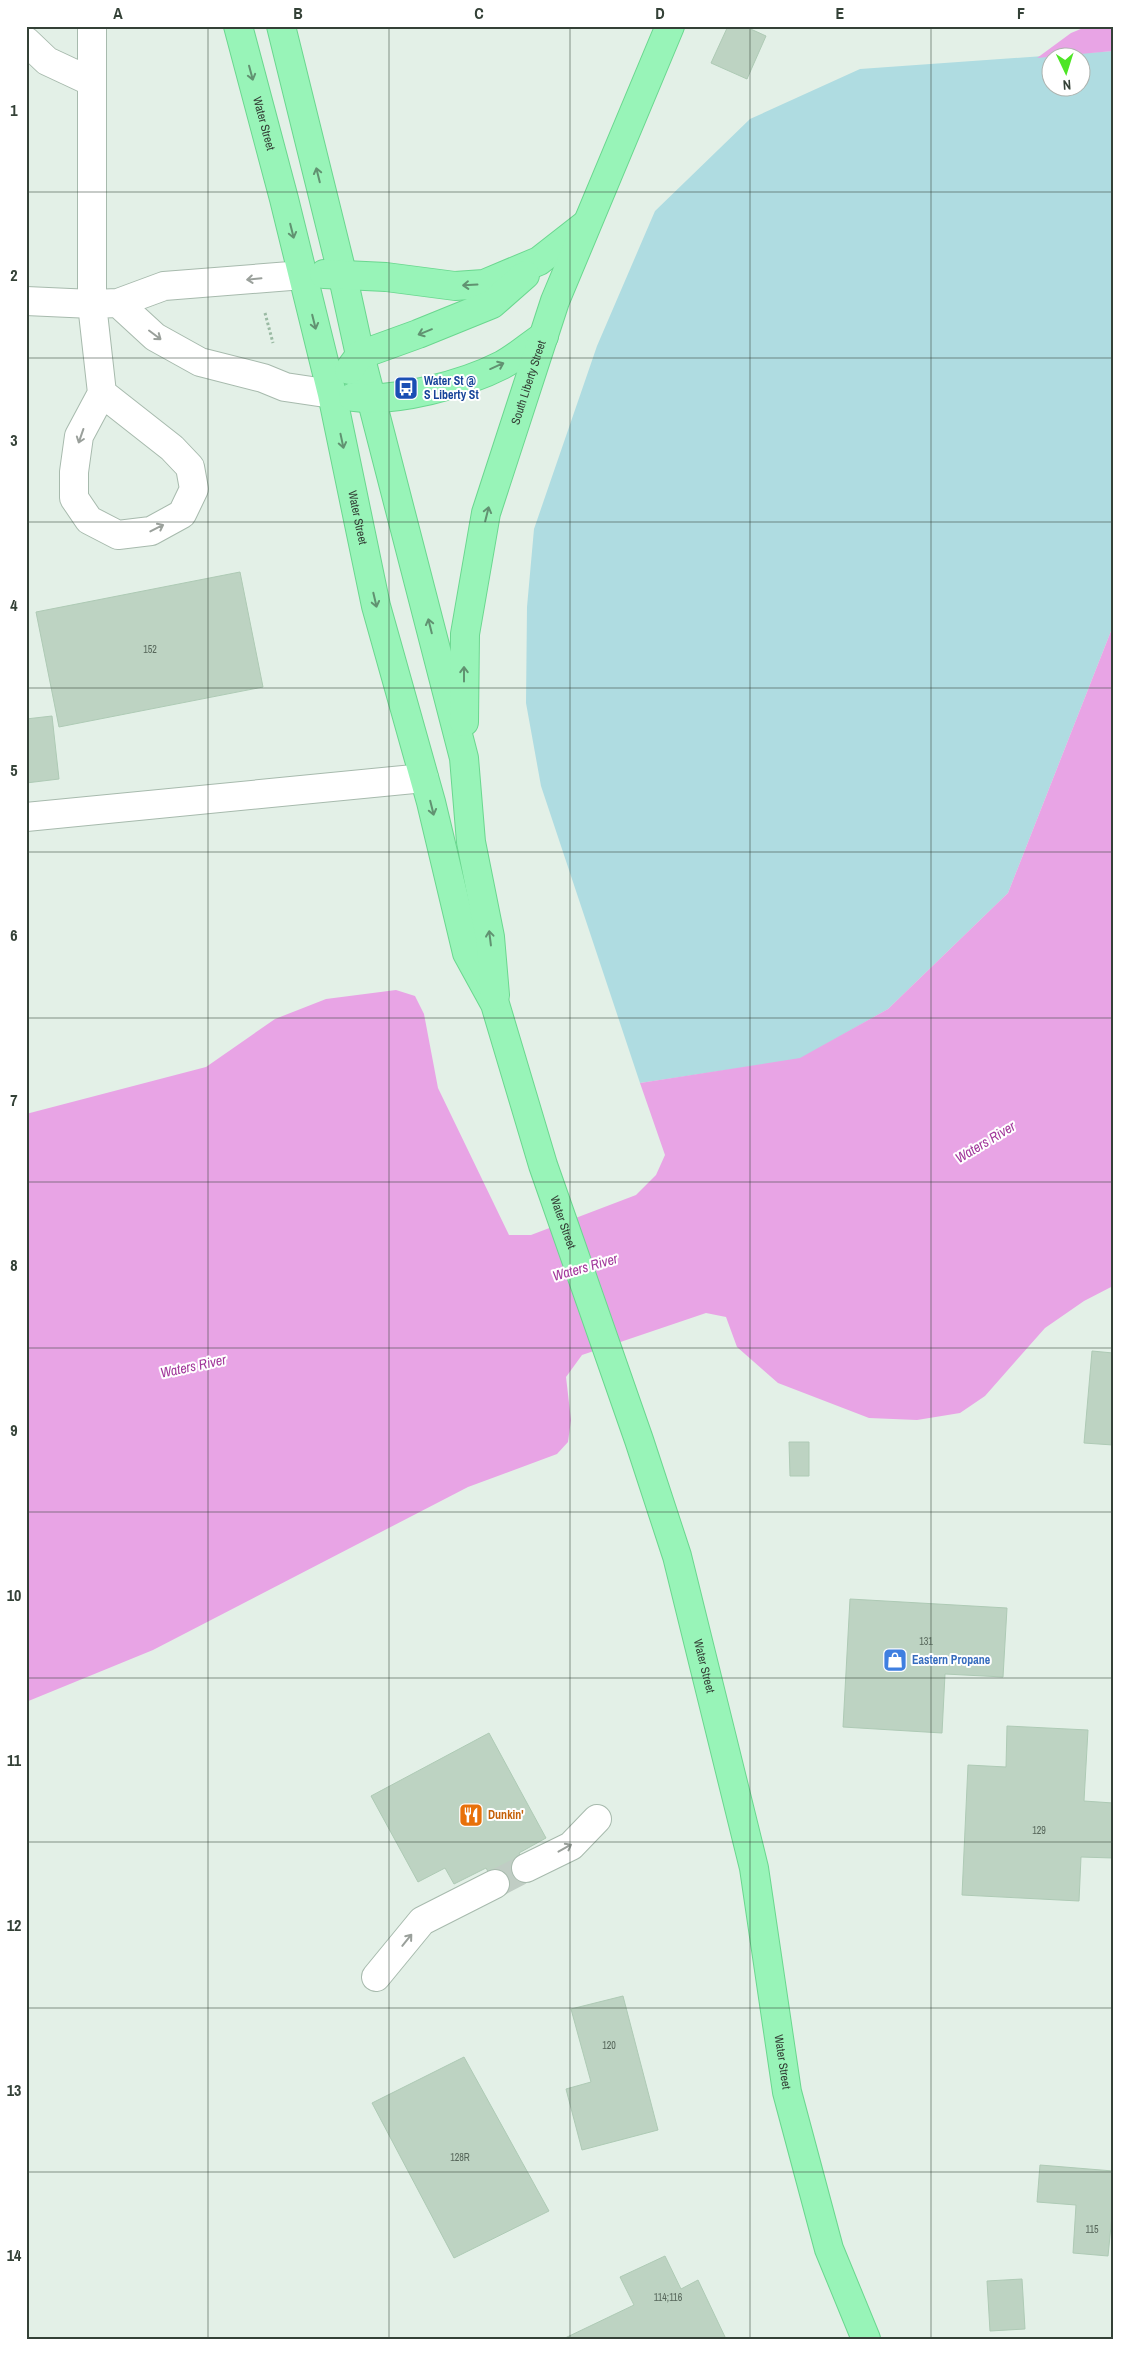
<svg xmlns="http://www.w3.org/2000/svg" width="1139" height="2365" font-family="'Archivo Narrow',sans-serif">
	<rect width="100%" height="100%" fill="#e3f0e7"/>
	<!-- green -->
	<path fill="#afdce1" fill-rule="evenodd" d="M1113,51V626L1008,893L888,1009L800,1059L640,1083L541,786L526,703L527,607L534,529L597,346L655,211L750,119L860,69ZM1052,58H1082V88H1052Z"/>
	<!-- water -->
	<path fill="#e8a4e5" d="M1088,26H1113V51L1037,58L1071,33Z
		M1113,626V1286L1084,1301L1045,1328L985,1396L960,1413L917,1420L869,1418L778,1383L737,1347L726,1317L706,1313L582,1355L566,1377L571,1420L568,1442L557,1454L468,1487L153,1650L26,1702V1114L206,1067L275,1019L326,999L396,990L415,996L424,1014L438,1088L509,1235H531L636,1195L656,1175L665,1155L640,1083L800,1058L888,1009L1008,893Z"/>
	<!-- building -->
	<path fill="#bdd3c2" stroke="#aecab5" d="M728,26H744L766,36L747,79L711,63Z
		M240,572L263,687L59,727L36,612Z
		M52,716L59,779L26,783V719Z
		M1092,1351L1113,1353V1445L1084,1443Z
		M789,1442H809V1476H790Z
		M850,1599L1007,1608L1003,1677L945,1674L942,1733L843,1727Z
		M1007,1726L1088,1730L1084,1801L1113,1803V1858L1081,1857L1079,1901L962,1895L968,1765L1006,1767Z
		M489,1733L546,1838L519,1853L530,1874L499,1891L486,1868L454,1884L445,1868L418,1882L371,1796Z
		M623,1996L658,2130L582,2150L566,2089L591,2082L571,2009Z
		M464,2057L549,2211L454,2258L372,2103Z
		M1040,2165L1113,2171V2206L1108,2256L1073,2253L1076,2205L1037,2202Z
		M665,2256L681,2289L698,2280L726,2339H563L634,2305L620,2277Z
		M1022,2279L1025,2329L990,2331L987,2281Z"/>
	<g fill="none" stroke-linecap="round" stroke-linejoin="round">
		<!-- minor-tunnel -->
		<path stroke="#c0cdc4" stroke-width="28" stroke-dasharray="28 14" stroke-linecap="butt" d="M495,1884L526,1868"/>
		<!-- minor casing -->
		<g stroke="#a7baad" stroke-width="30">
			<path id="minor" d="M92,26V304L102,393L79,436L74,472V498L89,520L118,535L151,531L182,514L194,489L190,467L172,448L102,393
				M26,41L47,61L92,82
				M26,301L92,304L118,303L164,286L303,275
				M118,303L155,337L200,362L263,378L285,387L332,394
				M26,817L424,778
				M526,1868L571,1846L597,1819
				M376,1977L422,1921L495,1884"/>
		</g>
		<!-- major casing -->
		<g stroke="#6ad78f" stroke-width="30">
			<g id="major">
				<path id="s1" d="M238,26L284,199L332,394L376,606L431,802L467,953L495,1004L543,1165L639,1440L677,1556L754,1868L787,2092L829,2249L866,2339"/>
				<path d="M281,26L342,273L360,355L464,758L471,842L490,937L495,995"/>
				<path d="M324,274L386,277L455,286L484,284L539,261L585,225"/>
				<path d="M349,370L360,355L418,334L492,304L525,275"/>
				<path d="M353,397C395,403 465,384 502,365C517,357 530,345 544,336"/>
				<path id="s2" d="M464,722L465,634L486,513L555,301L670,26"/>
			</g>
		</g>
		<!-- path -->
		<path stroke="#9abaa3" stroke-width="3" stroke-dasharray="2.5 2.5" stroke-linecap="butt" d="M265,313L273,343"/>
		<!-- minor -->
		<use href="#minor" stroke="#fff" stroke-width="28"/>
		<!-- major -->
		<use href="#major" stroke="#98f4b8" stroke-width="28"/>
	</g>
	<!-- one-way arrows -->
	<defs><path id="oneway-shaft" d="M-6 0H5M1.5-3L5.5 0L1.5 3" fill="none" stroke-width="1.6" stroke-linecap="round" stroke-linejoin="round" transform="scale(1.25)"/></defs>
	<g stroke="#619271">
		<use href="#oneway-shaft" transform="translate(251 73) rotate(75)"/>
		<use href="#oneway-shaft" transform="translate(318 175) rotate(-104)"/>
		<use href="#oneway-shaft" transform="translate(292 231) rotate(76)"/>
		<use href="#oneway-shaft" transform="translate(470 285) rotate(177)"/>
		<use href="#oneway-shaft" transform="translate(314 322) rotate(76)"/>
		<use href="#oneway-shaft" transform="translate(425 332) rotate(158)"/>
		<use href="#oneway-shaft" transform="translate(497 366) rotate(-24)"/>
		<use href="#oneway-shaft" transform="translate(342 441) rotate(78)"/>
		<use href="#oneway-shaft" transform="translate(487 514) rotate(-76)"/>
		<use href="#oneway-shaft" transform="translate(375 600) rotate(77)"/>
		<use href="#oneway-shaft" transform="translate(430 626) rotate(-104)"/>
		<use href="#oneway-shaft" transform="translate(464 674) rotate(-90)"/>
		<use href="#oneway-shaft" transform="translate(432 808) rotate(76)"/>
		<use href="#oneway-shaft" transform="translate(490 938) rotate(-97)"/>
	</g>
	<g stroke="#9aa09b">
		<use href="#oneway-shaft" transform="translate(254 279) rotate(174)"/>
		<use href="#oneway-shaft" transform="translate(155 335) rotate(37)"/>
		<use href="#oneway-shaft" transform="translate(81 436) rotate(109)"/>
		<use href="#oneway-shaft" transform="translate(157 528) rotate(-27)"/>
		<use href="#oneway-shaft" transform="translate(565 1848) rotate(-29)"/>
		<use href="#oneway-shaft" transform="translate(407 1940) rotate(-51)"/>
	</g>
	<!-- grid -->
	<path fill="none" stroke="#344137" stroke-width="1" stroke-opacity="0.55" d="M208,26V2339M389,26V2339M570,26V2339M750,26V2339M931,26V2339M26,192H1113M26,358H1113M26,522H1113M26,688H1113M26,852H1113M26,1018H1113M26,1182H1113M26,1348H1113M26,1512H1113M26,1678H1113M26,1842H1113M26,2008H1113M26,2172H1113"/>
	<!-- icons -->
	<defs>
		<g id="bus-square" transform="scale(1.25)"><rect x="-9" y="-9" width="18" height="18" rx="4" fill="#1a4fb4" stroke="#fff"/><path d="M-5-6H5V4H4V6H2V4H-2V6H-4V4H-5ZM-3.5-4V0h7V-4ZM-3.5 1.2v1.5H-2V1.2ZM2 1.2v1.5H3.5V1.2Z" fill="#fff"/></g>
		<g id="shop-square" transform="scale(1.25)"><rect x="-9" y="-9" width="18" height="18" rx="4" fill="#3f7fe0" stroke="#fff"/><path d="M-5-2.5h2.3a2.7 3.5 0 0 1 5.4 0H5L5.5 6h-11ZM-1.5-2.5h3a1.5 2.3 0 0 0-3 0Z" fill="#fff"/></g>
		<g id="restaurant-square" transform="scale(1.25)"><rect x="-9" y="-9" width="18" height="18" rx="4" fill="#e8710a" stroke="#fff"/><path d="M-5-6h1v4h1v-4h1v4h1v-4h1v5L-1.5 .5V6h-2V.5L-5-1ZM5-6V6H3V1.5H1.5Q1.5-4 5-6Z" fill="#fff"/></g>
	</defs>
	<g fill-rule="evenodd">
		<use href="#bus-square" x="406" y="388"/>
		<use href="#shop-square" x="895" y="1660"/>
		<use href="#restaurant-square" x="471" y="1815"/>
	</g>
	<g text-anchor="middle" stroke-width="4" stroke-linejoin="round" paint-order="stroke">
		<!-- number labels -->
		<g font-size="10" fill="#56665a">
			<text x="150" y="653">152</text>
			<text x="926" y="1645">131</text>
			<text x="1039" y="1834">129</text>
			<text x="609" y="2049">120</text>
			<text x="460" y="2161">128R</text>
			<text x="1092" y="2233">115</text>
			<text x="668" y="2301">114;116</text>
		</g>
		<!-- street labels -->
		<g font-size="12" fill="#344137" stroke="#fff">
			<text dy="4" stroke="none"><textPath href="#s1" startOffset="101">Water Street</textPath></text>
			<text dy="4" stroke="none"><textPath href="#s2" startOffset="348">South Liberty Street</textPath></text>
			<text dy="4" stroke="none"><textPath href="#s1" startOffset="506">Water Street</textPath></text>
			<text dy="4" stroke="none"><textPath href="#s1" startOffset="1242">Water Street</textPath></text>
			<text dy="4" stroke="none"><textPath href="#s1" startOffset="1708">Water Street</textPath></text>
			<text dy="4" stroke="none"><textPath href="#s1" startOffset="2112">Water Street</textPath></text>
		</g>
		<!-- transit labels -->
		<g font-size="12" font-weight="bold" fill="#164399" stroke="#fff" text-anchor="start">
			<text x="424" y="385">Water St @<tspan x="424" dy="14">S Liberty St</tspan></text>
		</g>
		<!-- shop labels -->
		<g font-size="12" font-weight="bold" fill="#366cbe" stroke="#fff" text-anchor="start">
			<text x="912" y="1664">Eastern Propane</text>
		</g>
		<!-- food labels -->
		<g font-size="12" font-weight="bold" fill="#c56008" stroke="#fff" text-anchor="start">
			<text x="488" y="1819">Dunkin'</text>
		</g>
		<!-- water labels -->
		<g font-size="14" font-style="italic" fill="#a2389b" stroke="#fff">
			<text transform="translate(985 1142) rotate(-31)" y="5">Waters River</text>
			<text transform="translate(585 1267) rotate(-16)" y="5">Waters River</text>
			<text transform="translate(193 1366) rotate(-12)" y="5">Waters River</text>
		</g>
	</g>
	<!-- border -->
	<rect width="1139" height="2365" fill="none" stroke="#ffffff" stroke-width="55"/>
	<!-- north arrow -->
	<g transform="translate(1066 72) rotate(176)"><circle r="24" fill="#ffffff" stroke="#aeb3af"/>
	<path d="M0-4L9 19L0 12L-9 19Z" fill="#4ee525"/>
	<text y="-8" font-size="14" font-weight="bold" text-anchor="middle" fill="#344137">N</text>
	</g>
	<rect x="28" y="28" width="1084" height="2310" fill="none" stroke="#344137" stroke-width="2"/>
	<g font-size="16" text-anchor="middle" font-weight="bold" fill="#344137">
		<text x="118" y="19">A</text>
		<text x="298" y="19">B</text>
		<text x="479" y="19">C</text>
		<text x="660" y="19">D</text>
		<text x="840" y="19">E</text>
		<text x="1021" y="19">F</text>
		<text x="14" y="116">1</text>
		<text x="14" y="281">2</text>
		<text x="14" y="446">3</text>
		<text x="14" y="611">4</text>
		<text x="14" y="776">5</text>
		<text x="14" y="941">6</text>
		<text x="14" y="1106">7</text>
		<text x="14" y="1271">8</text>
		<text x="14" y="1436">9</text>
		<text x="14" y="1601">10</text>
		<text x="14" y="1766">11</text>
		<text x="14" y="1931">12</text>
		<text x="14" y="2096">13</text>
		<text x="14" y="2261">14</text>
	</g>
</svg>
